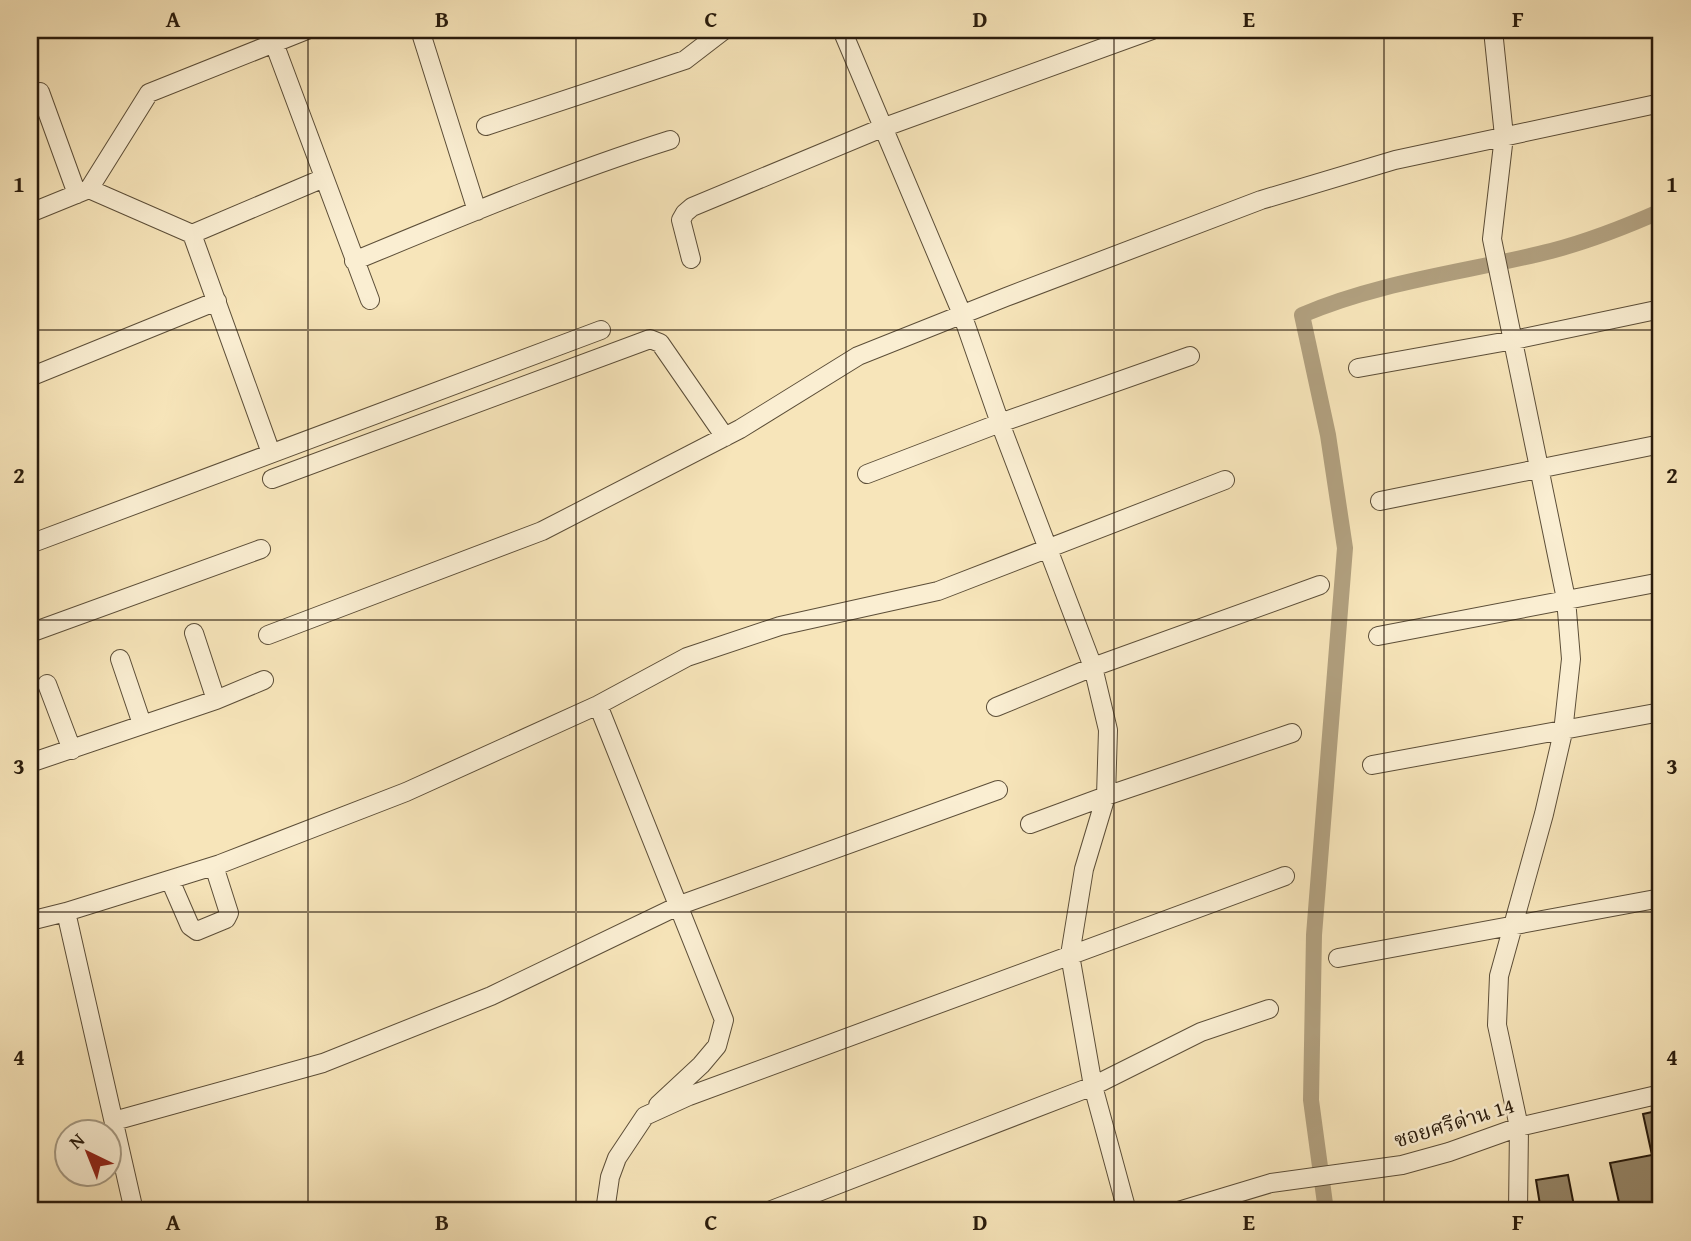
<svg xmlns="http://www.w3.org/2000/svg" width="1691" height="1241" font-family="'Gentium Book Plus','Noto Serif Thai',serif">
	<rect width="100%" height="100%" fill="#f7e5ba"/>
	<filter id="stains"><feTurbulence type="fractalNoise" baseFrequency=".00286" numOctaves="4"/><feColorMatrix values="0 0 0 0 .2 0 0 0 0 .09 0 0 0 0 .02 0 0 0 .5 -.17"/></filter>
	<radialGradient id="worn" r=".72"><stop offset=".6" stop-color="#630" stop-opacity="0"/><stop offset="1" stop-color="#630" stop-opacity=".3"/></radialGradient>
	<g fill="none" stroke-linecap="round" stroke-linejoin="round">
		<!-- canal -->
		<path stroke="#b1a07f" stroke-width="16" d="M1326,1211L1311,1100L1314,935L1345,548L1328,435L1302,315C1381,281 1468,272 1551,251C1589,241 1625,227 1661,211"/>
	</g>
	<!-- building -->
	<path fill="#948466" stroke="#291b0c" stroke-width="2" d="M1661,1110V1192L1653,1194L1657,1211H1621L1610,1163L1652,1155L1643,1114Z
		M1568,1175L1575,1211H1541L1536,1180Z"/>
	<g fill="none" stroke-linecap="round" stroke-linejoin="round">
		<!-- minor casing -->
		<g stroke="#5c4e38" stroke-width="20">
			<path id="minor" d="M420,30L477,211
				M842,30L962,314L1000,423L1093,667L1108,730L1106,796L1084,869L1070,955L1093,1086L1127,1211
				M1493,30L1504,136L1492,239L1566,599L1571,659L1563,732L1544,814L1499,976L1497,1025L1519,1127L1518,1211
				M274,43L370,300
				M40,92L77,194
				M486,126L685,60L724,30
				M89,189L192,234L271,453
				M30,213L89,189L149,93L307,30
				M192,234L324,178
				M691,259L681,220L685,213L692,207L882,128L1152,30
				M354,261C458,218 562,174 670,140
				M1358,368L1514,340L1661,309
				M30,377L217,301
				M867,474L1000,423L1190,356
				M272,479L650,339L660,343L725,437
				M1380,501L1661,444
				M30,544L601,330
				M30,633L261,549
				M194,633L216,700
				M268,635L542,531L740,429L858,356L1006,297L1261,200L1395,160L1661,103
				M1378,636L1661,582
				M120,659L142,724
				M47,684L72,750
				M598,705L724,1020L717,1046L701,1065L658,1105
				M996,707L1093,667L1320,585
				M30,763L216,700L264,680
				M1372,765L1661,712
				M1030,824L1106,796L1292,733
				M170,880L190,926L197,931L226,919L229,913L214,866
				M66,912L134,1211
				M30,921L66,912L220,864L406,792L598,705L687,657L780,626L938,591L1225,480
				M1338,958L1661,898
				M114,1121L323,1063L491,996L680,905L998,790
				M605,1211L610,1177L617,1158L645,1116L689,1096L1285,876
				M769,1211L1093,1086L1201,1032L1269,1009
				M1178,1211L1271,1183L1402,1165L1449,1152L1519,1127L1661,1094"/>
		</g>
		<!-- minor -->
		<use href="#minor" stroke="#faeed2" stroke-width="18"/>
	</g>
	<!-- grid -->
	<path fill="none" stroke="#291b0c" stroke-width="2" stroke-opacity="0.55" d="M308,30V1211M576,30V1211M846,30V1211M1114,30V1211M1384,30V1211M30,330H1661M30,620H1661M30,912H1661"/>
	<g text-anchor="middle" stroke-width="5" stroke-linejoin="round" paint-order="stroke">
		<!-- street labels -->
		<g font-size="21" fill="#291b0c" stroke="#faeed2">
			<text transform="translate(1454 1123) rotate(-17)" y="7">ซอยศรีด่าน 14</text>
		</g>
	</g>
	<!-- margin -->
	<rect width="1691" height="1241" fill="none" stroke="#f7e5ba" stroke-width="77"/>
	<!-- north arrow -->
	<g transform="translate(88 1153) rotate(317)"><circle r="33" fill="#faeed2" stroke="#a69a83" stroke-width="2"/>
	<path d="M0-5L12 26L0 18L-12 26Z" fill="#8f2418"/>
	<text y="-10" font-size="19" font-weight="bold" text-anchor="middle" fill="#291b0c">N</text>
	</g>
	<rect x="38" y="38" width="1614" height="1164" fill="none" stroke="#291b0c" stroke-width="2.5"/>
	<g font-size="23" text-anchor="middle" font-weight="bold" fill="#291b0c">
		<text x="173" y="27">A</text>
		<text x="442" y="27">B</text>
		<text x="711" y="27">C</text>
		<text x="980" y="27">D</text>
		<text x="1249" y="27">E</text>
		<text x="1518" y="27">F</text>
		<text x="19" y="192">1</text>
		<text x="1672" y="192">1</text>
		<text x="19" y="483">2</text>
		<text x="1672" y="483">2</text>
		<text x="19" y="774">3</text>
		<text x="1672" y="774">3</text>
		<text x="19" y="1065">4</text>
		<text x="1672" y="1065">4</text>
		<text x="173" y="1230">A</text>
		<text x="442" y="1230">B</text>
		<text x="711" y="1230">C</text>
		<text x="980" y="1230">D</text>
		<text x="1249" y="1230">E</text>
		<text x="1518" y="1230">F</text>
	</g>
	<rect width="100%" height="100%" filter="url(#stains)"/>
	<rect width="100%" height="100%" fill="url(#worn)"/>
</svg>
